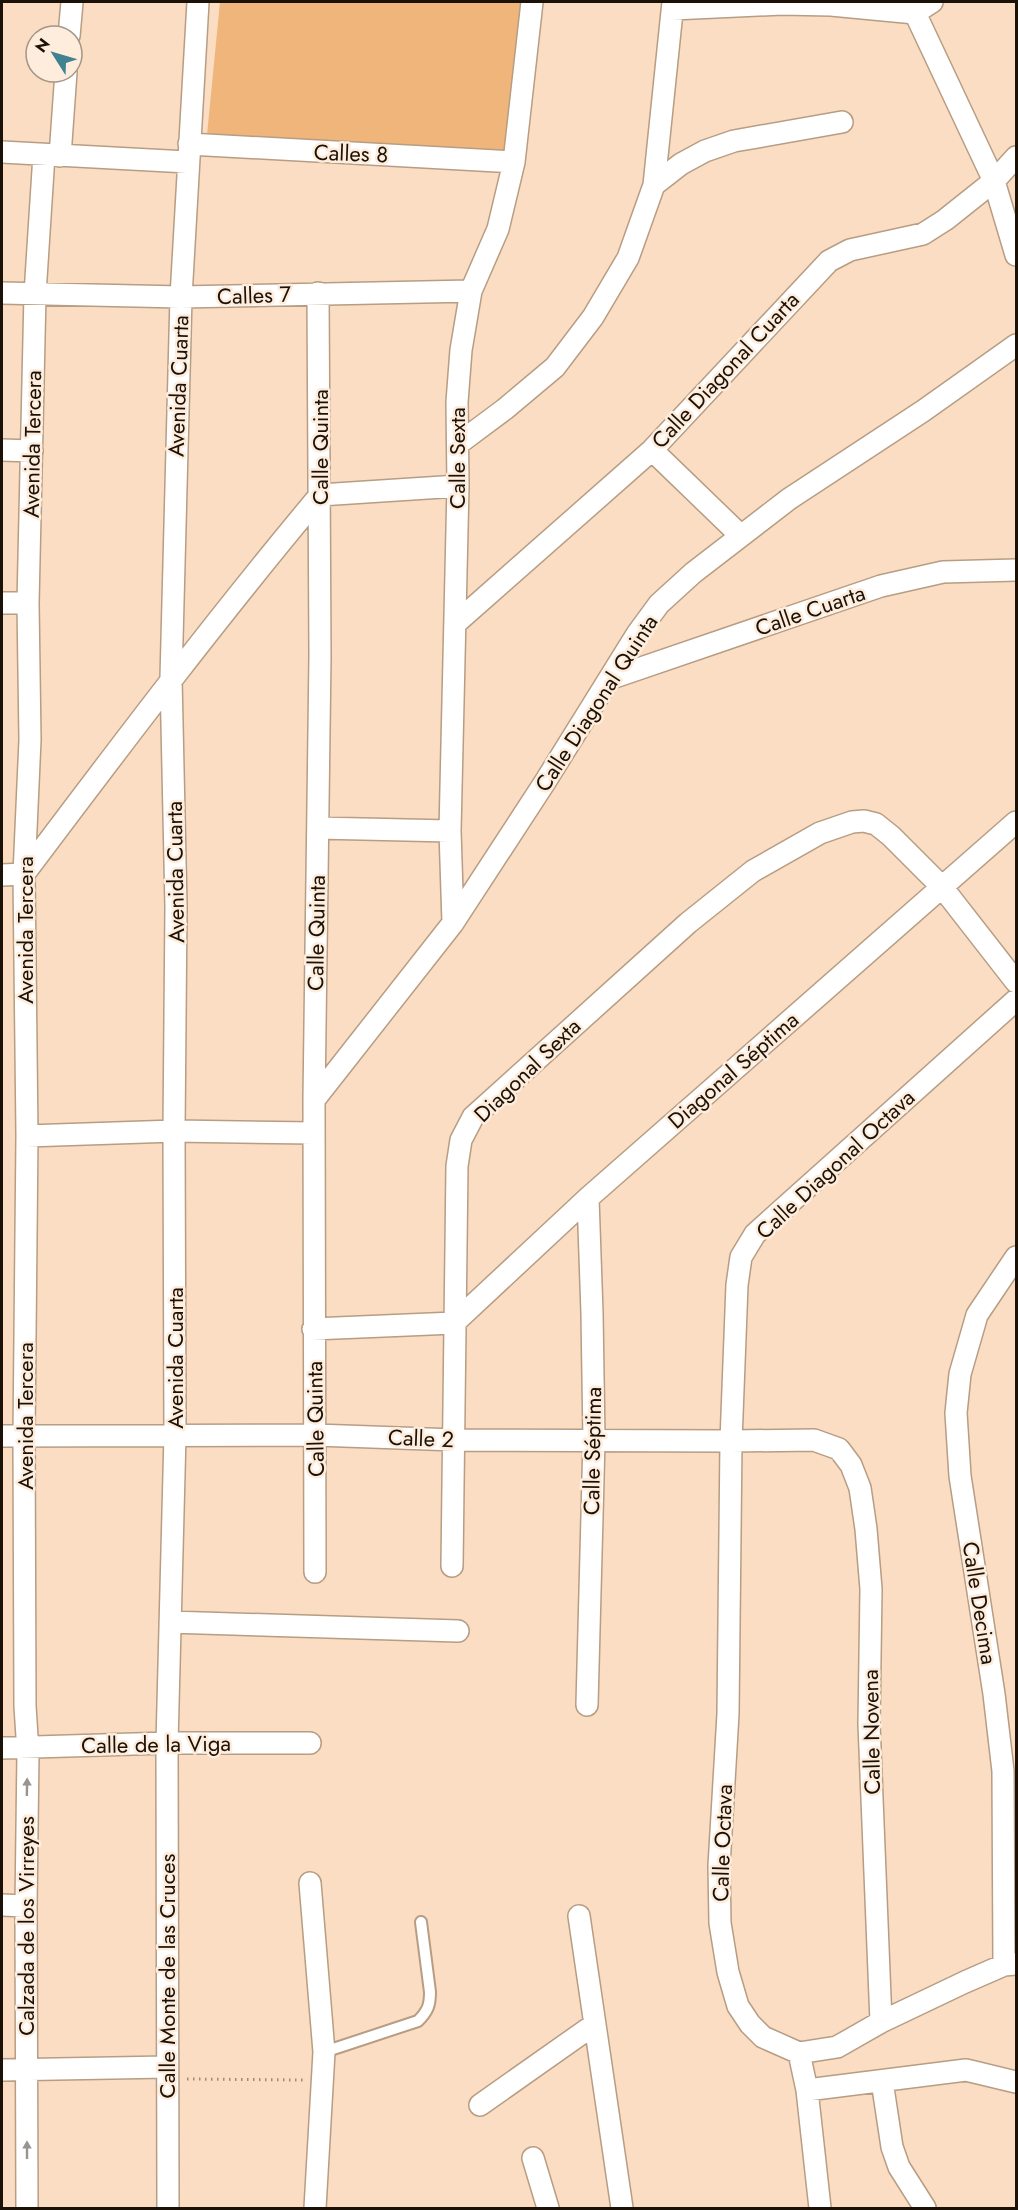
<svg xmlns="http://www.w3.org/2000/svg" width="1018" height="2210" font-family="Jost,sans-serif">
	<rect width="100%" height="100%" fill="#faddc2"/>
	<!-- green -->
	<path fill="#efb57a" d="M220,2H524L510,158L207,135Z"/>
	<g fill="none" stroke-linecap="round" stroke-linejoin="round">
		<!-- service casing -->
		<g stroke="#b79d83" stroke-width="14">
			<path id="service" d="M324,2052L418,2021C428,2011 430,2005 430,1992L421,1922"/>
		</g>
		<!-- minor casing -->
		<g stroke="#b79d83" stroke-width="24">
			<path id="minor" d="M673,9L782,4L831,5L915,13
				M915,13L994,181L1016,255
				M915,13L932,2
				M69,36L72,2
				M189,144L514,162
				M2,152L187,162
				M60,156L66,72
				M654,185L681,164L705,151L734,141L842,122
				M2,293L181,297L471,291
				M458,444L505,409L555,367L593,317L628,258L654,185L673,2
				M2,450L32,451
				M652,450L741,536
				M2,603H28
				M456,623L652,450L829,261L850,250L923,234L945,220L994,181L1016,157
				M609,679L881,586L943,572L1016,570
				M318,828L450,831
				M2,875L24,874C121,745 217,618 320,495L458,486
				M453,923L450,831L458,486L457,402L461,350L471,291L498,229L514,162L532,2
				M314,1100L453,923L545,782L637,634L659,604L693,573L789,499L923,411L1016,345
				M27,1136L174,1131L314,1133
				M313,1329L454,1323L588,1198L1016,822
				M2,1436L316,1435L455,1440L731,1441L814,1440L839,1449L851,1465L860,1488L866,1529L871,1589L869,1724L881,2022
				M452,1566L457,1166L461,1140L473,1117L688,923L753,871L820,833L852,822L864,821L876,824L891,836L942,887L1016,982
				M315,1572L314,1100L320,656L318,293
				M170,1622L458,1631
				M587,1705L594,1440L592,1313L588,1198
				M2,1748L167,1743H310
				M310,1883L324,2052L315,2208
				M2,1905L26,1906
				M579,1916L622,2208
				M1004,1965L1003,1771L994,1694L960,1476L956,1413L960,1374L977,1315L1016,1257
				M799,2053L837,2047L881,2022L965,1982L1004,1965L1016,1964
				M2,2070L167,2067
				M882,2081L892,2147L899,2167L925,2208
				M807,2090L966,2070L1016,2082
				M480,2105L595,2024
				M533,2158L548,2208
				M27,2208L26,1906L28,1752L25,1706L24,1436L27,1136L24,874L30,740L28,603L35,294L44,155
				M168,2208L167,1743L175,1435L174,1131L176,906L171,678L181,297L198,2
				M820,2208L807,2090L799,2053L763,2037L750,2024L738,2006L728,1972L720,1923L719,1866L728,1714L731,1441L737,1285L741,1257L755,1234L1016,1000"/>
		</g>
		<!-- path -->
		<path stroke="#a08b76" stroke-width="3" stroke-dasharray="1.5 4.5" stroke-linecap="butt" d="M187,2079L303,2080"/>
		<!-- service -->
		<use href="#service" stroke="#fff" stroke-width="10"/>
		<!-- minor -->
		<use href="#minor" stroke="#fff" stroke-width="21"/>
	</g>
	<!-- one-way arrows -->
	<defs><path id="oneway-solid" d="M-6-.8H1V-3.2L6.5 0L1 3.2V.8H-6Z" transform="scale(1.5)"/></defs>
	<g fill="#98948f">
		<use href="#oneway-solid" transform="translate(27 1787) rotate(-89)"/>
		<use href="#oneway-solid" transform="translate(27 2150) rotate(-90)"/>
	</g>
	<g text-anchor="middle" stroke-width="5" stroke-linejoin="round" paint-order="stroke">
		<!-- street labels -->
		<g font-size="22" fill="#1b1107" stroke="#feeddc">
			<text transform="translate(351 153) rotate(2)" y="8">Calles 8</text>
			<text transform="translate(254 295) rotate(-2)" y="8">Calles 7</text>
			<text transform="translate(725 370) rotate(-47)" y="8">Calle Diagonal Cuarta</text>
			<text transform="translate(178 386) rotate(-88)" y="8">Avenida Cuarta</text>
			<text transform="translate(32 444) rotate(-89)" y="8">Avenida Tercera</text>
			<text transform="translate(320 447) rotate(-90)" y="8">Calle Quinta</text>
			<text transform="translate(457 458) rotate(-90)" y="8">Calle Sexta</text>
			<text transform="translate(810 610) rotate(-19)" y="8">Calle Cuarta</text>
			<text transform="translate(596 703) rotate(-57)" y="8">Calle Diagonal Quinta</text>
			<text transform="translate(175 872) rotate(-91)" y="8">Avenida Cuarta</text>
			<text transform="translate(25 930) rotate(-90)" y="8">Avenida Tercera</text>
			<text transform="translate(316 933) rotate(-89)" y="8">Calle Quinta</text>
			<text transform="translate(527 1070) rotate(-44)" y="8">Diagonal Sexta</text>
			<text transform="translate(733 1070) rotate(-41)" y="8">Diagonal Séptima</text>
			<text transform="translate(835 1164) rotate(-43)" y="8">Calle Diagonal Octava</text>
			<text transform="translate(175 1358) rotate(-90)" y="8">Avenida Cuarta</text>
			<text transform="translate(25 1416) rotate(-90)" y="8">Avenida Tercera</text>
			<text transform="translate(315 1419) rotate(-91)" y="8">Calle Quinta</text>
			<text transform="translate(421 1438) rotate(2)" y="8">Calle 2</text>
			<text transform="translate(592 1451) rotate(-89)" y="8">Calle Séptima</text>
			<text transform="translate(980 1603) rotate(81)" y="8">Calle Decima</text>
			<text transform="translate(871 1732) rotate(-91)" y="8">Calle Novena</text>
			<text transform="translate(156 1744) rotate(-1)" y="8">Calle de la Viga</text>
			<text transform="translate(722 1843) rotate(-88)" y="8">Calle Octava</text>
			<text transform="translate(26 1926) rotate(-90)" y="8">Calzada de los Virreyes</text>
			<text transform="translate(167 1976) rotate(-90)" y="8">Calle Monte de las Cruces</text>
		</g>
	</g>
	<!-- border -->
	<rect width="1018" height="2210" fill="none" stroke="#1b1107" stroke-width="6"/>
	<!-- north arrow -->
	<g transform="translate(54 54) rotate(307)"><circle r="28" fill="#feeddc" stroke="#a39587" stroke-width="1.5"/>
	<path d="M0-4.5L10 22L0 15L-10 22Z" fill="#3f8292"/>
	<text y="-9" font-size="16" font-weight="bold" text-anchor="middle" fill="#1b1107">N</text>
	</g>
</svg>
